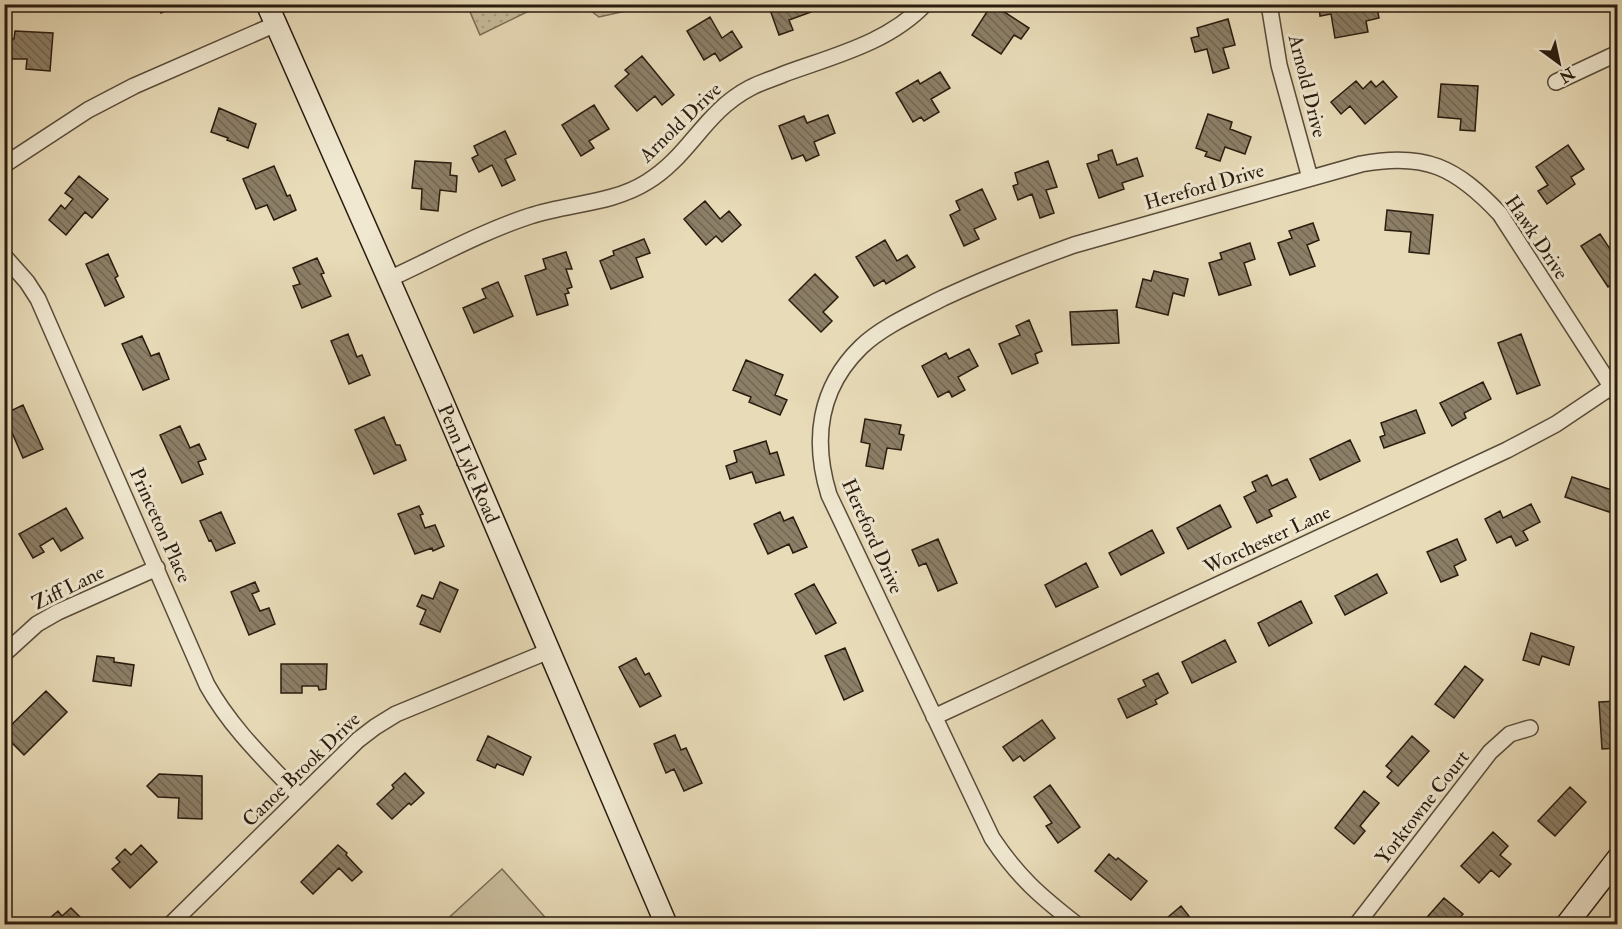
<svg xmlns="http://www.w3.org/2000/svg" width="1622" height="929" font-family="'IM FELL Double Pica',serif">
	<defs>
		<pattern id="grass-dots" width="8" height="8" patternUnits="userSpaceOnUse" patternTransform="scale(1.5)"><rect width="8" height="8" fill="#c8bb9b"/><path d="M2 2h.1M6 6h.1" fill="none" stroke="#aca084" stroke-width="1.8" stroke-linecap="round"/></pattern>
		<pattern id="building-back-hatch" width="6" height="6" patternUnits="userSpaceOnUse" patternTransform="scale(1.5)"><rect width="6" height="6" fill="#8c7f67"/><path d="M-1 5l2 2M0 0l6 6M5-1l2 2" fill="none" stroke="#726753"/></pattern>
	</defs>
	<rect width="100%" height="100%" fill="#e8dbb8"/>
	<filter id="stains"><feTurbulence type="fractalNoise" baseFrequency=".00333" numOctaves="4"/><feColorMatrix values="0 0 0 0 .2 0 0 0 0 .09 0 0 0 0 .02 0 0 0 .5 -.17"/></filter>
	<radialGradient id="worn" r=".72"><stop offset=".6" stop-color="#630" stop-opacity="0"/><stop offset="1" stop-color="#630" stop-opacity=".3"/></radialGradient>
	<!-- grass -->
	<path fill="url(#grass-dots)" stroke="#786c55" stroke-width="1.5" d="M467,5H541L480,35Z
		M583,5H653L599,17Z"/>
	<!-- pitch -->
	<path fill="#c8bb9b" stroke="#786c55" stroke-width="1.5" d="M502,869L551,924H442Z"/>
	<!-- building -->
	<path fill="url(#building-back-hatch)" stroke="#291c0f" stroke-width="1.5" d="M158,4H180L161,13Z
		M768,4H808L811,12L789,20L793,30L779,35Z
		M992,4L1029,28L1021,39L1014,35L1001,54L972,35Z
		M1319,4H1366L1367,10L1377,8L1379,18L1366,21L1368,32L1335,38L1331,14L1320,16Z
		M710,17L722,38L732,31L742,47L720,61L715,53L704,60L687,31Z
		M1228,19L1235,45L1223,48L1229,68L1213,73L1207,49L1195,52L1191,38L1199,36L1197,28Z
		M15,31L53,33L50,71L26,69L27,59H4V38L14,39Z
		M642,56L674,95L662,105L655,96L637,111L615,86L629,74L625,70Z
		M940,72L950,88L931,99L939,112L924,121L921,117L913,122L896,93L918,80L920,84Z
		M1356,81L1363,89L1371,81L1376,87L1383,81L1397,97L1365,124L1350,106L1341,114L1331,102Z
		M1441,84L1478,86L1475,131L1460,130L1461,119L1438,117Z
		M594,105L609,129L589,141L594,148L581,156L562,125Z
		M219,108L256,124L248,148L227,140L228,138L211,132Z
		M1208,114L1232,122L1230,129L1251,137L1245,154L1225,147L1220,161L1205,156L1207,152L1196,148Z
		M828,115L835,133L814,142L819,155L806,161L803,155L792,159L779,126L804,116L807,123Z
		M505,131L516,154L505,159L515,180L502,186L492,165L479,172L472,158L478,155L474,146Z
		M1568,145L1584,169L1571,177L1575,184L1547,204L1538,191L1548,185L1536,167Z
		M1112,150L1117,165L1137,158L1143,176L1122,183L1124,189L1099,198L1087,164L1099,160L1098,155Z
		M415,161L451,163L450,175L457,176L456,192L440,190L438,211L421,209L422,189L412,188Z
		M1048,161L1057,187L1046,190L1054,213L1040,218L1032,194L1018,200L1013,186L1018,184L1015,173Z
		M274,166L287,196L290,195L296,210L274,220L267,205L256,209L243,179Z
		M79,176L108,199L92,218L85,212L66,235L49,220L61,205L65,209L73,199L65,193Z
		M982,189L996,219L974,229L979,239L964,246L950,215L960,210L956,201Z
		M705,201L720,219L729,211L741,225L722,242L716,236L706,245L684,219Z
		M1387,210L1433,215L1429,254L1409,252L1411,232L1385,230Z
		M1313,223L1319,240L1307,245L1315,266L1290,275L1278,243L1292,238L1289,231Z
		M1600,234L1618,261V281L1608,287L1581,246Z
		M644,239L650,253L636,258L643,277L611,289L600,261L614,255L613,251Z
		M885,240L897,261L907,255L915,267L886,284L884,280L874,286L856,257Z
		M1250,243L1255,259L1244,263L1251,285L1219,295L1209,263L1222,259L1220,253Z
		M566,252L572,269H566L572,287L567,289L569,293L565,294L568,305L537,315L525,276L546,269L543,259Z
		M108,254L118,276L115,278L124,297L105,306L86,264Z
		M317,258L324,273L321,274L331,296L302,308L293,286L300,284L293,268Z
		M1154,271L1188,279L1184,296L1173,293L1168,315L1136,307L1143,279L1151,281Z
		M815,274L838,297L823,312L832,321L821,332L789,300Z
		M498,282L513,316L474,333L463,308L486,298L482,289Z
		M1117,310L1119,343L1072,345L1070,312Z
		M1029,320L1042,351L1035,354L1038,363L1012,374L999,344L1020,335L1016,326Z
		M348,334L357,357L362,355L370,375L349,384L331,341Z
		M1521,334L1540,385L1517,394L1498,343Z
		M142,336L151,356L159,353L169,379L143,390L122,344Z
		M969,349L978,366L958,377L965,390L952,397L949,391L938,397L922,366L946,353L949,359Z
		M746,360L783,375L775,395L787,400L780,415L749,402L751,397L733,390Z
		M1483,382L1491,399L1464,413L1466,418L1452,426L1440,403Z
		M23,405L43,449L23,458L4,414Z
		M1416,410L1425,433L1384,448L1380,437L1385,435L1381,423Z
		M384,417L396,445H400L406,460L374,474L355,430Z
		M865,419L901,425L899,434L904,435L901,450L887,448L883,469L866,466L870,444L861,442Z
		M180,426L190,448L199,444L206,459L198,462L203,474L182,483L160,435Z
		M1350,440L1360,461L1320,480L1310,459Z
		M766,441L770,454L777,452L784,475L756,483L752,472L730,479L726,466L737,462L734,451Z
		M1267,475L1272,486L1287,479L1296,497L1269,510L1272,516L1257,523L1244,497L1256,491L1252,482Z
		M1572,477L1618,492V505L1615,514L1565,497Z
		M1531,504L1540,522L1523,531L1528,540L1516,546L1511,536L1497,543L1485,519L1500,511L1503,518Z
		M1220,505L1231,527L1188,549L1177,528Z
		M419,506L423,514L420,515L425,528L435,525L444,546L433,551L432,548L415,554L398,514Z
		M66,508L83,538L61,551L53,538L40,546L44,552L33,558L19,534Z
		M221,512L235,543L216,551L211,540L209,541L200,521Z
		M780,512L784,521L793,517L807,547L793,553L789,544L768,554L754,524Z
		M1152,530L1164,553L1121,575L1109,553Z
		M938,539L957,583L938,591L926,563L919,566L912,550Z
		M1457,539L1466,560L1454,566L1458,575L1441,582L1427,552Z
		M1086,563L1098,587L1056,607L1045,585Z
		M1377,574L1387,593L1345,615L1335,596Z
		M255,582L259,591L252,594L260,611L269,608L275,624L249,635L231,592Z
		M440,582L458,590L440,632L420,624L426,610L417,606L422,595L433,599Z
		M814,584L836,623L816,634L795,594Z
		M1301,601L1312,623L1269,646L1258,623Z
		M1531,633L1574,647L1569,665L1542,656L1539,665L1523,660Z
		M1225,640L1236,662L1192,683L1182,662Z
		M845,648L863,691L844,700L825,656Z
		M97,656L114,658V662L134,665L131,686L93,681Z
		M636,658L645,675L649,673L661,696L640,707L619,667Z
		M281,664H327L326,689L319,690L318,686H302V693H281Z
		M1465,666L1483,680L1454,718L1435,704Z
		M1158,673L1168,693L1155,700L1157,704L1127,718L1118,699L1146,686L1143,680Z
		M46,691L67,712L24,755L4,735V732Z
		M1618,701V748L1602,749L1599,702Z
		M1042,720L1055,738L1024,761L1020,756L1013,761L1003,747Z
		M675,735L681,750L686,748L702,783L684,791L674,769L666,773L654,744Z
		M488,736L531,757L523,775L497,764L495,768L477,760Z
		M1412,736L1429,751L1398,786L1387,777L1392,771L1386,766Z
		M405,773L424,793L411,805L409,803L392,819L377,804L394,788L392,785Z
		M159,774L202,776V819L178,818L179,798L158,797L147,786Z
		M1050,785L1080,827L1058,843L1046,826L1052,823L1034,797Z
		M1570,787L1586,802L1555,836L1538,821Z
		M1364,791L1379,803L1360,826L1365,831L1354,844L1335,828Z
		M1493,832L1508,846L1500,855L1511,864L1499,877L1491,870L1479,883L1461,866Z
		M141,845L157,862L130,888L112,869L120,862L116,858L125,849L131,855Z
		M338,845L347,853L346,855L362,872L352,881L339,868L313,894L301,882Z
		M1109,854L1116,860L1118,858L1147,881L1131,900L1095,871Z
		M1444,898L1463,914L1454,924H1421Z
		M1181,906L1195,924H1162L1161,923Z
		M71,908L85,922L83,924H43L58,911L62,916Z"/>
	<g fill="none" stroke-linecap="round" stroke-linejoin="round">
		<!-- street casing -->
		<g stroke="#594c39" stroke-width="18">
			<path id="street" d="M1269,4L1279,65L1310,178
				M1556,82L1618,53
				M4,165L88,110L134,86L276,24
				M4,256L27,282L38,299L207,685C231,728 266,761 300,797
				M389,279C435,258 481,232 530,216C569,203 612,204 647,182C690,156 704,112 750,88C761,82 773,79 784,74C833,56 888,43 925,4
				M4,654L37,624L58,612L157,568
				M934,717L1507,450L1556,424L1611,387
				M171,924L358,740L375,727L396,714L549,651
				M1076,924C1040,896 1018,877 992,838L829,495C812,440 819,388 861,347C883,326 916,312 943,298C986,278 1029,261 1074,245L1361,164C1425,152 1456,167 1500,214L1618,397
				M1357,924L1490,752L1510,734L1530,728"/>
		</g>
		<!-- secondary casing -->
		<g stroke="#291c0f" stroke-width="24">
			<g id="secondary">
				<path id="s1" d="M267,4L435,384L666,924"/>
				<path d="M1567,924L1618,858"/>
			</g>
		</g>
		<!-- street -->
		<use href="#street" stroke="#f0e8d1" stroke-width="15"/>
		<!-- secondary -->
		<use href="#secondary" stroke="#f0e8d1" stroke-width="21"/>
	</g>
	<g text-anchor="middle" stroke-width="6" stroke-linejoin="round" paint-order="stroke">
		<!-- street labels -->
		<g font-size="20" fill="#291c0f" stroke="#f0e8d1">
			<text transform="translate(1308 86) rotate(76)" y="7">Arnold Drive</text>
			<text transform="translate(680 122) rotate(-44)" y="7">Arnold Drive</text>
			<text transform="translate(1204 186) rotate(-16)" y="7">Hereford Drive</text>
			<text transform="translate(1537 237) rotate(56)" y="7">Hawk Drive</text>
			<text dy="7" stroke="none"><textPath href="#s1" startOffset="502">Penn Lyle Road</textPath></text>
			<text transform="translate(161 525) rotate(66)" y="7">Princeton Place</text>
			<text transform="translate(873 536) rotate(66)" y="7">Hereford Drive</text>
			<text transform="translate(1267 539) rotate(-25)" y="7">Worchester Lane</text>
			<text transform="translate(68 587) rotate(-26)" y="7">Ziff Lane</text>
			<text transform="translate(301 769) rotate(-44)" y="7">Canoe Brook Drive</text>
			<text transform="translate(1422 807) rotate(-52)" y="7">Yorktowne Court</text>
		</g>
	</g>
	<!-- margin -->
	<rect width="1622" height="929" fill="none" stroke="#e8dbb8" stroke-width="24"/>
	<rect x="6" y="6" width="1610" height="917" fill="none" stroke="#291c0f" stroke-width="3"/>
	<rect x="12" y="12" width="1598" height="905" fill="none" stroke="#291c0f" stroke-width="1.5"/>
	<!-- north arrow -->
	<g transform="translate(1559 63) rotate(147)" stroke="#f0e8d1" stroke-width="4.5" paint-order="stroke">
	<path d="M0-4.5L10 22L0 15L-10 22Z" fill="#291c0f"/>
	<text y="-9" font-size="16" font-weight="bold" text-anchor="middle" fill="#291c0f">N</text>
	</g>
	<rect width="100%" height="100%" filter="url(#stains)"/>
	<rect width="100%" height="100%" fill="url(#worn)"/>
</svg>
